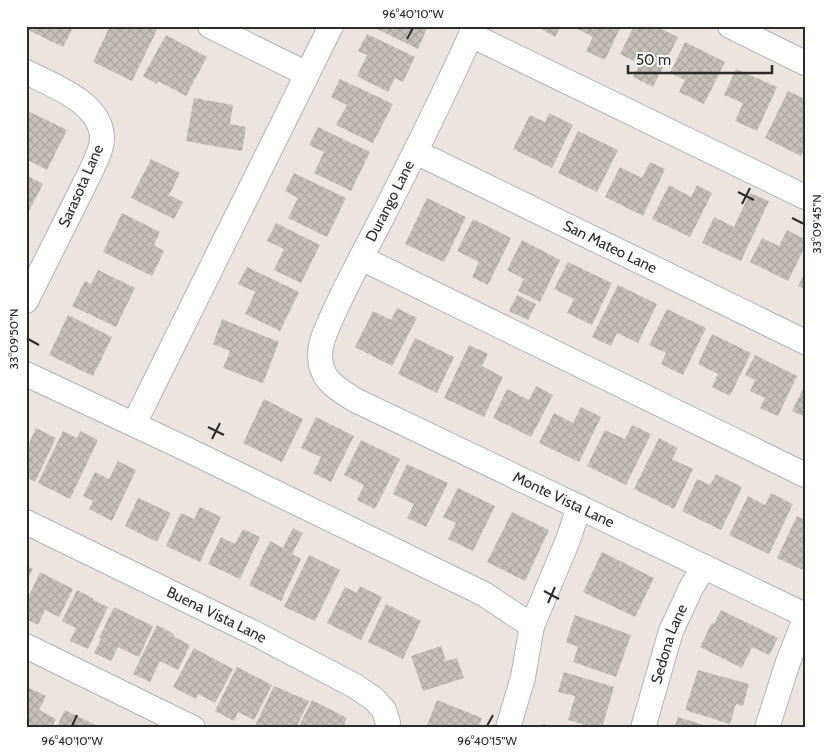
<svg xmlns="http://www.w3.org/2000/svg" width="831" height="754" font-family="Cabin,sans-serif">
	<defs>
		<pattern id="building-cross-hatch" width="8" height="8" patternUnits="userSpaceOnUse" patternTransform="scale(1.25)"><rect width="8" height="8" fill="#c5c0ba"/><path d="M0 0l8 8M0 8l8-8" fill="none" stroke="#a9a5a0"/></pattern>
	</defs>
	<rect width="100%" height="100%" fill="#ece5df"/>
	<!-- building -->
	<path fill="url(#building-cross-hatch)" d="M26,26H74L63,47L26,29Z
		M110,26H119L124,29L125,26H149L157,30L132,81L93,62Z
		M371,26H428L418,49Z
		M536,26H561L555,37Z
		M572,26H621L605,60L586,51L593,37Z
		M634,26H655L678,37L653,87L633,77L640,64L620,54Z
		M367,34L415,57L403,82L395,78L388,92L357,76L367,55L358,51Z
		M166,35L207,57L186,96L158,81L157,84L143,76Z
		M685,42L725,62L704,104L679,92L685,80L670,73Z
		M736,69L777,87L757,131L735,121L743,103L724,95Z
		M340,79L393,104L373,143L336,125L347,105L331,97Z
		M788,91L805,99V149L801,156L765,138Z
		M194,98L233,105L230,124L246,127L242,151L186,141Z
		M26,110L67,130L47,170L26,159Z
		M549,113L573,125L552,168L513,149L530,115L545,122Z
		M318,127L370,152L351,191L314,173L324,152L309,145Z
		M578,131L618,150L597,192L558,173Z
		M151,159L180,173L169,195L183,202L174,219L131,198Z
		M650,162L665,169L643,216L605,197L620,167L642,178Z
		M294,173L346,198L327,237L288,218L298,198L285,191Z
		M26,175L43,184L26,217Z
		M669,185L691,197L697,185L712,193L690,237L652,219Z
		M750,193L769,201L741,261L702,243L714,217L734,227Z
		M427,198L466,217L444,262L405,244Z
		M122,213L160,232L154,245L164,251L152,276L103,252Z
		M473,219L511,238L488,285L472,277L479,262L457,251Z
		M276,223L320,245L301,283L274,270L284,249L267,241Z
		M787,230L805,239V247L788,281L750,262L762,238L779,246Z
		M522,240L560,260L540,302L518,291L524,279L507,270Z
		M568,262L612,283L592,325L567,313L574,299L554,289Z
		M247,267L299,292L280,331L245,314L255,292L238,284Z
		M98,270L135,288L116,327L72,306L85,281L91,284Z
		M805,272V289L798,286Z
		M618,285L657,304L638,343L617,333L611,346L592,337Z
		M517,295L536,304L528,320L509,311Z
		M397,308L417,318L392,366L355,347L373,311L391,320Z
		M667,309L706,328L683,375L661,364L666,353L649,345Z
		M68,315L112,337L93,376L49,355Z
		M222,319L279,342L263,383L223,368L230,351L213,344Z
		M712,334L751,353L730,396L712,387L718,374L698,364Z
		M415,338L454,357L437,393L398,374Z
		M469,345L488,354L482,366L503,377L484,417L444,398Z
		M755,355L797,376L778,416L760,408L765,398L750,391L755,380L745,375Z
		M805,385V417L792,411Z
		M536,386L553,395L531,437L493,418L507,389L529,400Z
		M264,399L303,419L282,462L243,443Z
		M581,407L601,417L579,462L539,443L554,413L573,423Z
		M316,417L354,436L331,482L313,473L321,457L301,448Z
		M632,425L651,434L626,485L587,466L605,430L625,439Z
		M36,428L56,438L35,482L26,477V442L29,443Z
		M63,431L77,438L80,431L98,440L70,499L38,483Z
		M659,438L678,448L672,459L693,469L674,509L634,489Z
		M361,440L400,459L375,509L357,500L364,485L344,475Z
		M118,461L136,470L112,521L89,509L93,501L83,496L95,472L109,479Z
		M407,464L448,483L426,527L407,518L414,504L393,494Z
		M716,474L742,487L721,530L682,511L697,479L710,485Z
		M458,488L495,506L473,551L448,539L456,523L443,517Z
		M771,493L793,504L769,554L729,535L748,496L765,505Z
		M138,498L171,513L157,542L125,526Z
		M200,507L221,517L200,562L166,546L181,513L194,519Z
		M512,512L549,530L525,581L487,562Z
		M797,516L805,520V571L777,558Z
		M293,528L303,533L292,554L301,559L281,601L249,585L270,541L283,548Z
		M243,529L260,537L240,579L208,564L221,537L235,544Z
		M602,552L654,578L635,617L583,592Z
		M309,555L340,570L315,621L284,607Z
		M26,566L33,569L26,581Z
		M40,572L73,589L59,617L45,610L38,625L26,619V602Z
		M360,586L382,597L361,640L327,623L345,587L357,593Z
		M77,590L94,599L93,600L108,607L88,649L70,641L76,628L62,621Z
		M386,604L421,621L403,659L368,642Z
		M114,607L153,626L139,657L118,647L111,661L94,653L101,639L99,638Z
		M721,610L778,638L769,655L752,647L742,668L700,647L712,623L714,624Z
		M575,615L631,635L616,677L573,662L578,647L566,642Z
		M157,625L174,634L173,636L190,645L178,670L160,661L150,682L133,674Z
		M441,646L446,661L457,658L464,678L423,691L411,656Z
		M194,648L233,669L215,703L198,694L196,699L173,687Z
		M237,667L272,685L254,720L238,712L234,721L215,711Z
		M698,670L749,684L743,706L736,704L730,724L685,710Z
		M564,672L614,687L602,728H596L568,720L575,696L558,692Z
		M274,686L309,701L296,728H286L283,726L282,728H254Z
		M27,687L46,696L39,710L56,719L52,728H26Z
		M312,700L347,718L343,728H298Z
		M437,700L482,718L478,728H426Z
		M65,710L102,728H56Z
		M678,717L710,727V728H674Z
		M543,724L553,727V728H541Z"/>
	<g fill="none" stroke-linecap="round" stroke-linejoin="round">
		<!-- minor casing -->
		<g stroke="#afb2bb" stroke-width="26">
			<g id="minor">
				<path d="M210,26L307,74"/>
				<path id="s1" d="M475,26C444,95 410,163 375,231C360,260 344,289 331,319C326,331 320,342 320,355C320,380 336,388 355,400L805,615"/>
				<path d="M730,26L805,63"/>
				<path d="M471,35L805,197"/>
				<path d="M26,72C52,85 102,103 102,138C102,150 95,161 91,171L26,301"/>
				<path id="s2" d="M416,152L805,342"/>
				<path d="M361,258L805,475"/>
				<path d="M26,374L182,447L484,594L532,626L523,677L508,728"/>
				<path d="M134,424L331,26"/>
				<path id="s3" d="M26,522L254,633L355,686L374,699L384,710L388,723L387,728"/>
				<path d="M532,626L568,540L579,507"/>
				<path d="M26,646L193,728"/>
				<path id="s4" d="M643,728L671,631L692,586L704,567"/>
				<path d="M767,728L788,662L805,619"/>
			</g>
		</g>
		<!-- minor -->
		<use href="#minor" stroke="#fff" stroke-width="24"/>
	</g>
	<!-- ticks -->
	<path fill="none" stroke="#2b2b2b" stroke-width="2" d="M407,39L413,28M738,192L754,200M742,204L750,188M792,218L804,224M28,339L39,345M208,427L224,435M212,439L220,423M544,591L559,599M548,603L555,587M72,726L77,715M487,726L493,715"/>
	<g text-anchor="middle" stroke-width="4" stroke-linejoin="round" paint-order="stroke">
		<!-- street labels -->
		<g font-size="15" fill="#2b2b2b" stroke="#fff">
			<text transform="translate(81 186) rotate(-66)" y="5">Sarasota Lane</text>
			<text transform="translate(390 201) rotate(-63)" y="5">Durango Lane</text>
			<text dy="5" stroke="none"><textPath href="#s2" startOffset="216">San Mateo Lane</textPath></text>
			<text dy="5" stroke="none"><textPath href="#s1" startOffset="656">Monte Vista Lane</textPath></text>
			<text dy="5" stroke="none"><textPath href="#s3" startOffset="212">Buena Vista Lane</textPath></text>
			<text dy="5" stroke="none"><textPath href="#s4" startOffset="88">Sedona Lane</textPath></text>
		</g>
	</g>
	<!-- border -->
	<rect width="831" height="754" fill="none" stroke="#ffffff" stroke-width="55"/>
	<!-- scale -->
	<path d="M628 65v8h144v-8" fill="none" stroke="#2b2b2b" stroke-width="2.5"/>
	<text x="636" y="65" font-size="15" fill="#2b2b2b" stroke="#ffffff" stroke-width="4" paint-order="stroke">50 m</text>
	<rect x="28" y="28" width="776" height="698" fill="none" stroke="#2b2b2b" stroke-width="2"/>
	<g font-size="12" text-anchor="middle" fill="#2b2b2b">
		<text x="413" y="18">96°40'10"W</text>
		<text transform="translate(817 224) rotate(-90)" y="4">33°09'45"N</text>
		<text transform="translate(14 339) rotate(-90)" y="4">33°09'50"N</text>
		<text x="72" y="745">96°40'10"W</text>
		<text x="487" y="745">96°40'15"W</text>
	</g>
</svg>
